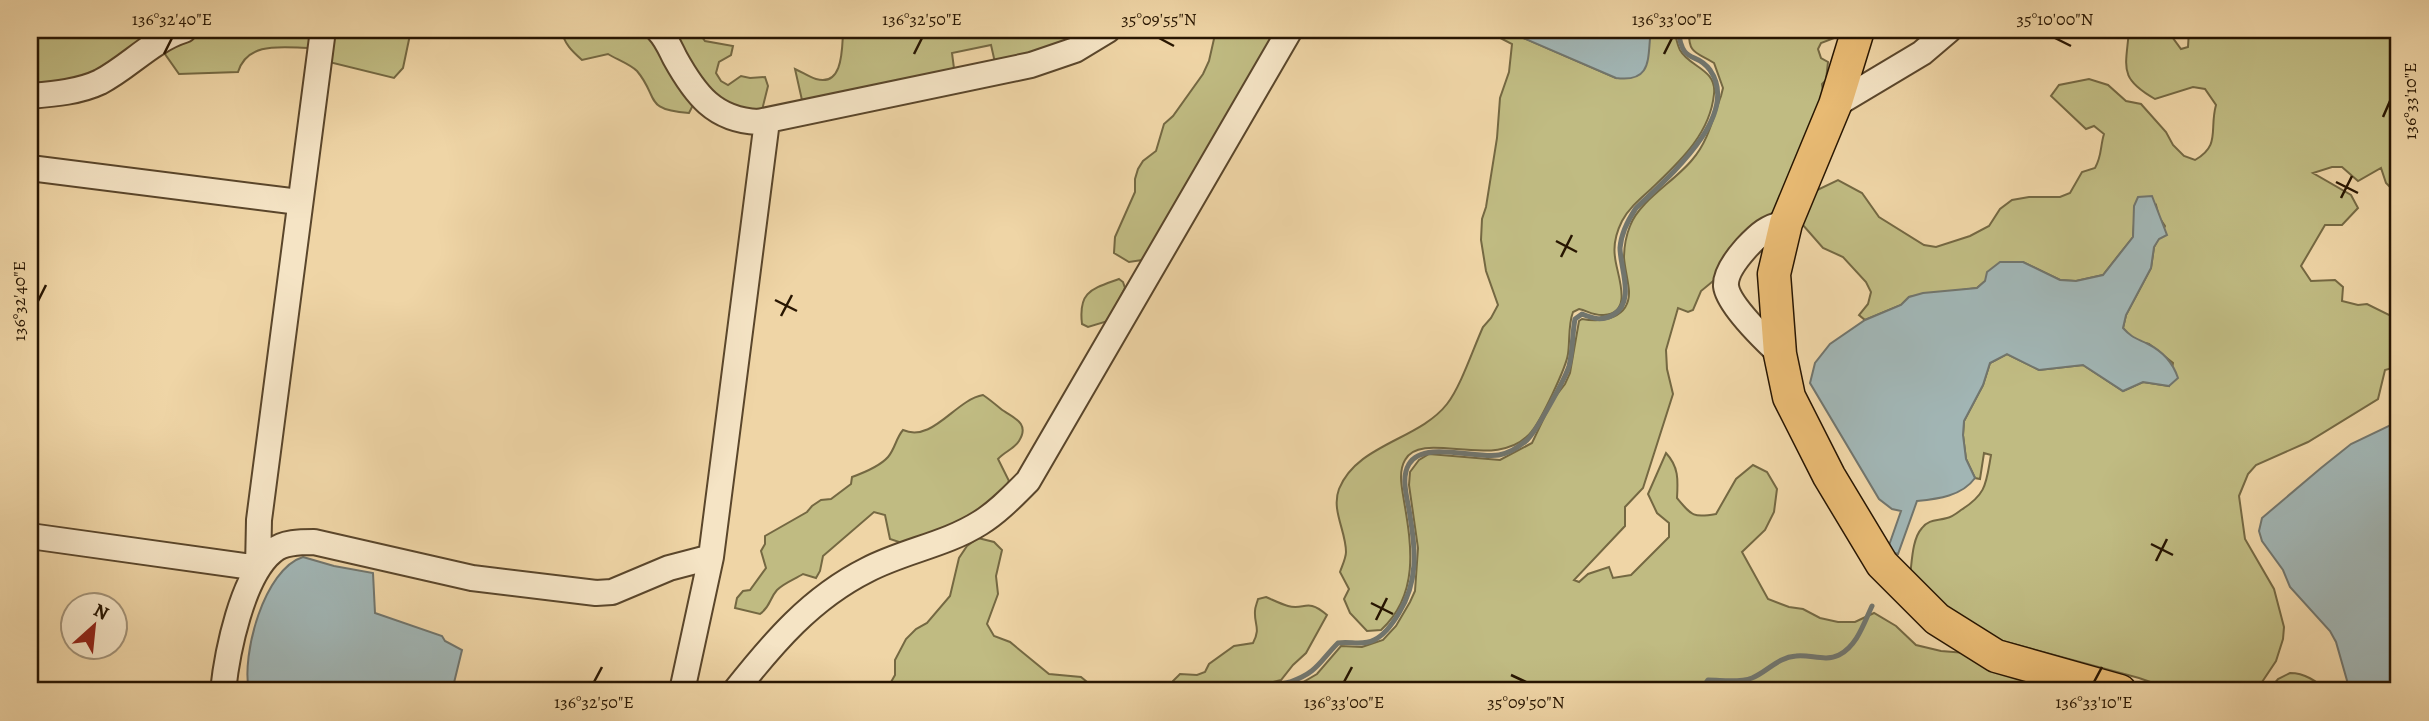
<svg xmlns="http://www.w3.org/2000/svg" width="2429" height="721" font-family="Alegreya,serif">
	<rect width="100%" height="100%" fill="#efd5a6"/>
	<filter id="stains"><feTurbulence type="fractalNoise" baseFrequency=".00286" numOctaves="4"/><feColorMatrix values="0 0 0 0 .2 0 0 0 0 .09 0 0 0 0 .02 0 0 0 .5 -.17"/></filter>
	<radialGradient id="worn" r=".72"><stop offset=".6" stop-color="#630" stop-opacity="0"/><stop offset="1" stop-color="#630" stop-opacity=".3"/></radialGradient>
	<!-- green -->
	<path fill="#c0bb82" stroke="#746842" stroke-width="2" d="M30,30H168L99,76L30,91Z
		M202,30H318L311,48C285,48 248,40 238,72L179,74L165,54C171,37 186,35 202,30Z
		M326,30H411L403,68L394,78L329,62Z
		M562,30H650L695,101L689,113C643,110 659,97 637,71C630,64 616,59 608,54L582,60C573,52 563,43 562,30Z
		M663,30H757L755,32L705,31L702,37L705,41L733,46L731,55L719,62L716,73L721,81L728,85L741,76L750,78L765,77L768,86L760,118L713,103Z
		M840,30H1102L996,67L991,45L952,53L955,76L804,109L795,69C802,72 809,77 816,79C843,87 842,49 843,33Z
		M1216,30H1279L1152,249L1142,260L1129,262L1114,253L1115,237L1135,192V179L1138,169L1143,161L1156,151L1164,124L1173,116L1203,74L1209,61Z
		M1485,30H1505L1616,78L1650,37L1651,30H1674C1676,37 1677,44 1680,50C1689,67 1717,69 1714,94C1710,135 1678,163 1651,189C1640,199 1629,208 1622,221C1617,231 1613,244 1615,257C1616,273 1635,313 1604,315C1594,316 1588,311 1579,309L1573,312C1568,325 1570,341 1568,354C1566,368 1541,420 1532,431C1499,474 1422,428 1405,460C1398,472 1402,488 1404,501C1412,547 1419,595 1381,630L1367,631L1350,613L1344,599L1349,589L1340,572C1342,566 1346,558 1346,552C1346,531 1331,510 1339,489C1357,444 1419,440 1447,404C1461,386 1473,349 1483,327L1491,318L1498,305L1486,271L1481,240L1482,219L1486,207L1497,138L1500,98L1509,72L1512,44Z
		M1689,30H1834L1837,37L1821,43L1818,49L1821,58L1828,62L1826,80L1822,84L1824,100L1775,215L1718,277L1701,291L1693,310L1688,312L1678,308L1666,350L1667,369L1673,394L1643,488L1625,507V526L1574,580L1579,582L1588,574L1609,567L1613,578L1631,575L1669,537V523L1657,513L1648,494L1666,453C1679,467 1678,480 1677,498C1692,516 1693,518 1716,514L1736,479L1753,465L1767,472L1777,489L1774,512L1765,530L1742,552L1768,599L1789,607L1803,609L1820,618L1838,622H1855L1874,613L1896,626L1916,645L1941,651L1966,653L2087,691H1258L1298,685L1317,674L1341,646L1362,647L1383,640L1396,626L1410,602L1415,591L1418,548L1409,485L1410,472L1419,460L1429,454L1500,460L1532,443L1552,401L1565,384L1570,373L1579,321L1582,319C1603,323 1630,318 1629,291C1628,280 1625,269 1624,258C1624,248 1626,236 1630,226C1639,201 1675,181 1692,160C1708,142 1713,118 1721,96L1723,88L1714,63C1697,52 1688,55 1689,30Z
		M2129,30H2167L2181,49L2188,47L2189,30H2399V190L2395,192L2386,183L2381,168L2358,181L2342,167H2332L2313,173L2351,195L2358,208L2342,225H2325L2301,266L2311,281L2335,280L2343,287L2342,301L2358,305L2367,304L2393,317L2399,315V366L2385,370L2378,399L2308,442L2256,465L2248,474L2239,496L2245,539L2274,589L2284,627L2283,639L2276,661L2256,691H2176L2139,678L1999,640L1960,619L1910,576C1912,562 1912,539 1922,528C1929,519 1937,521 1947,518C1952,517 1957,513 1961,510C1987,494 1986,483 1991,455L1984,453L1980,479L1975,478L1966,459L1963,435L1964,421L1983,385L1990,363L2007,354L2039,370L2083,365L2123,391L2143,382L2169,386L2173,363L2149,344L2133,340L2123,328L2126,315L2151,268L2154,247L2165,226L2159,217L2156,205L2134,224L2133,237L2103,275L2076,281L2060,280L2023,262L1985,281L1977,288L1909,297L1901,305L1865,320L1859,315L1868,304L1871,292L1866,282L1843,257L1823,248L1802,224L1813,192L1838,180L1862,193L1879,217L1924,245L1936,247L1970,236L1989,226L2000,209L2012,200L2029,197H2060L2070,193L2082,172L2095,168C2102,156 2100,147 2104,134L2094,126L2086,129L2051,96L2059,85L2089,79L2108,85L2126,101L2141,104L2166,132L2173,145L2184,156L2195,160C2221,145 2209,130 2216,105L2205,89L2193,87L2155,99C2118,78 2126,68 2129,30Z
		M1119,279L1123,282L1125,288L1108,321L1088,327L1082,324C1078,291 1092,289 1119,279Z
		M983,395C989,399 995,404 1001,409C1011,417 1031,422 1019,441C1014,449 1004,452 998,459L1009,481C993,513 939,530 908,545L890,539L885,515L874,512L823,556L820,571L816,578L803,574C795,579 784,583 777,590C769,599 771,606 760,614L735,608L737,598L743,591L750,590L766,568L761,551L765,544V536L807,512L812,506L821,500L831,499L851,484L852,477C863,473 881,465 888,457C895,449 896,438 903,430C933,443 955,400 983,395Z
		M978,538L994,542L1002,550L996,576L998,594L987,624L994,636L1010,642L1049,674L1081,677L1098,691H886L895,675V660L906,639L916,629L927,623L950,596L959,558L967,546Z
		M1266,597C1273,600 1281,604 1288,606C1305,611 1306,597 1327,615L1306,653L1293,665L1281,680L1253,687L1247,691H1171L1173,681L1180,674L1197,675L1205,672L1209,664L1234,646L1253,643C1261,628 1254,625 1255,611C1255,607 1257,603 1258,599Z
		M2290,673C2305,673 2316,681 2327,691H2268L2278,679Z"/>
	<!-- water -->
	<path fill="#a1b5b4" stroke="#71756d" stroke-width="2" d="M1505,30H1651C1647,56 1654,83 1616,78Z
		M2152,196L2167,235L2159,239L2154,247L2151,268L2126,315L2123,328C2132,338 2136,338 2148,344C2162,351 2173,363 2178,378L2169,386L2143,382L2123,391L2083,365L2039,370L2007,354L1990,363L1983,385L1964,421L1963,435L1966,459L1975,478C1962,496 1938,499 1917,501L1898,554L1887,551L1901,511L1892,509L1879,499L1810,383L1815,363L1830,344L1865,320L1901,305L1909,297L1923,293L1977,288L1985,281L1987,272L2000,262H2023L2060,280L2076,281L2103,275L2133,237L2134,206L2138,197Z
		M2399,421V691H2350L2336,642L2330,631L2290,587L2283,570L2262,541L2259,531L2262,518L2321,468L2351,444Z
		M303,557L334,566L373,573L375,613L442,636L445,641L462,650L452,691H249C241,655 264,569 303,557Z"/>
	<g fill="none" stroke-linecap="round" stroke-linejoin="round">
		<!-- stream -->
		<path stroke="#71756d" stroke-width="5" d="M1252,691C1263,684 1277,686 1290,682C1318,672 1319,662 1338,643C1350,641 1363,646 1374,640C1385,635 1393,623 1399,613C1418,582 1416,551 1410,516C1408,499 1400,479 1409,464C1423,440 1475,459 1499,455C1510,453 1519,447 1527,440C1536,432 1565,379 1569,366C1573,351 1572,335 1575,319L1582,314C1594,319 1602,321 1613,315C1636,302 1620,268 1620,248C1621,233 1628,220 1636,208C1666,179 1742,116 1710,70C1696,50 1683,67 1678,30
			M1700,691L1708,680C1722,680 1739,683 1752,678C1767,672 1778,657 1796,656C1810,654 1825,662 1839,655C1857,646 1864,623 1872,606"/>
		<!-- minor casing -->
		<g stroke="#5a462b" stroke-width="28">
			<path id="minor" d="M658,30C666,38 670,48 675,58C695,94 714,120 758,122L1031,65L1075,50L1108,30
				M30,96C53,94 79,92 100,82C129,67 152,40 184,30
				M1835,105L1922,53L1949,30
				M30,168L299,202
				M1780,354C1766,341 1728,305 1726,286C1725,273 1738,257 1746,248C1759,234 1768,226 1786,223
				M30,536L258,568L259,520L323,30
				M223,691C227,653 242,576 273,551C283,542 301,542 314,542L472,578L596,593L612,592L669,568L711,557
				M682,691L711,557L767,121
				M735,691C773,643 811,598 867,570C903,551 945,545 980,523C998,512 1013,496 1028,481L1290,30"/>
		</g>
		<!-- major casing -->
		<g stroke="#281602" stroke-width="35">
			<path id="major" d="M1858,30L1835,105L1786,223L1774,274L1780,354L1789,397L1829,476L1882,564L1937,619L1996,656L2120,691"/>
		</g>
		<!-- minor -->
		<use href="#minor" stroke="#f5e4c5" stroke-width="24"/>
		<!-- major -->
		<use href="#major" stroke="#e8ba73" stroke-width="32"/>
	</g>
	<!-- ticks -->
	<path fill="none" stroke="#281602" stroke-width="2.5" d="M1159,38L1174,46M2055,38L2071,46M164,54L172,38M914,54L922,38M1664,54L1672,38M2383,117L2390,101M2336,182L2358,193M2341,198L2352,176M1556,241L1577,252M1561,257L1572,235M775,300L797,311M38,301L46,285M781,316L792,295M2151,544L2173,555M2156,561L2167,539M1371,603L1393,614M1376,620L1387,598M1511,675L1526,682M594,682L602,667M1344,682L1352,667M2094,682L2102,667"/>
	<!-- margin -->
	<rect width="2429" height="721" fill="none" stroke="#efd5a6" stroke-width="77"/>
	<!-- north arrow -->
	<g transform="translate(94 626) rotate(27)"><circle r="33" fill="#f5e4c5" stroke="#a39277" stroke-width="2"/>
	<path d="M0-5L12 26L0 18L-12 26Z" fill="#8f2418"/>
	<text y="-10" font-size="19" font-weight="bold" text-anchor="middle" fill="#281602">N</text>
	</g>
	<rect x="38" y="38" width="2352" height="644" fill="none" stroke="#281602" stroke-width="2.5"/>
	<g font-size="18" text-anchor="middle" fill="#281602">
		<text x="172" y="25">136°32'40"E</text>
		<text x="922" y="25">136°32'50"E</text>
		<text x="1159" y="25">35°09'55"N</text>
		<text x="1672" y="25">136°33'00"E</text>
		<text x="2055" y="25">35°10'00"N</text>
		<text transform="translate(2410 101) rotate(-90)" y="6">136°33'10"E</text>
		<text transform="translate(19 301) rotate(-90)" y="6">136°32'40"E</text>
		<text x="594" y="708">136°32'50"E</text>
		<text x="1344" y="708">136°33'00"E</text>
		<text x="1526" y="708">35°09'50"N</text>
		<text x="2094" y="708">136°33'10"E</text>
	</g>
	<rect width="100%" height="100%" filter="url(#stains)"/>
	<rect width="100%" height="100%" fill="url(#worn)"/>
</svg>
